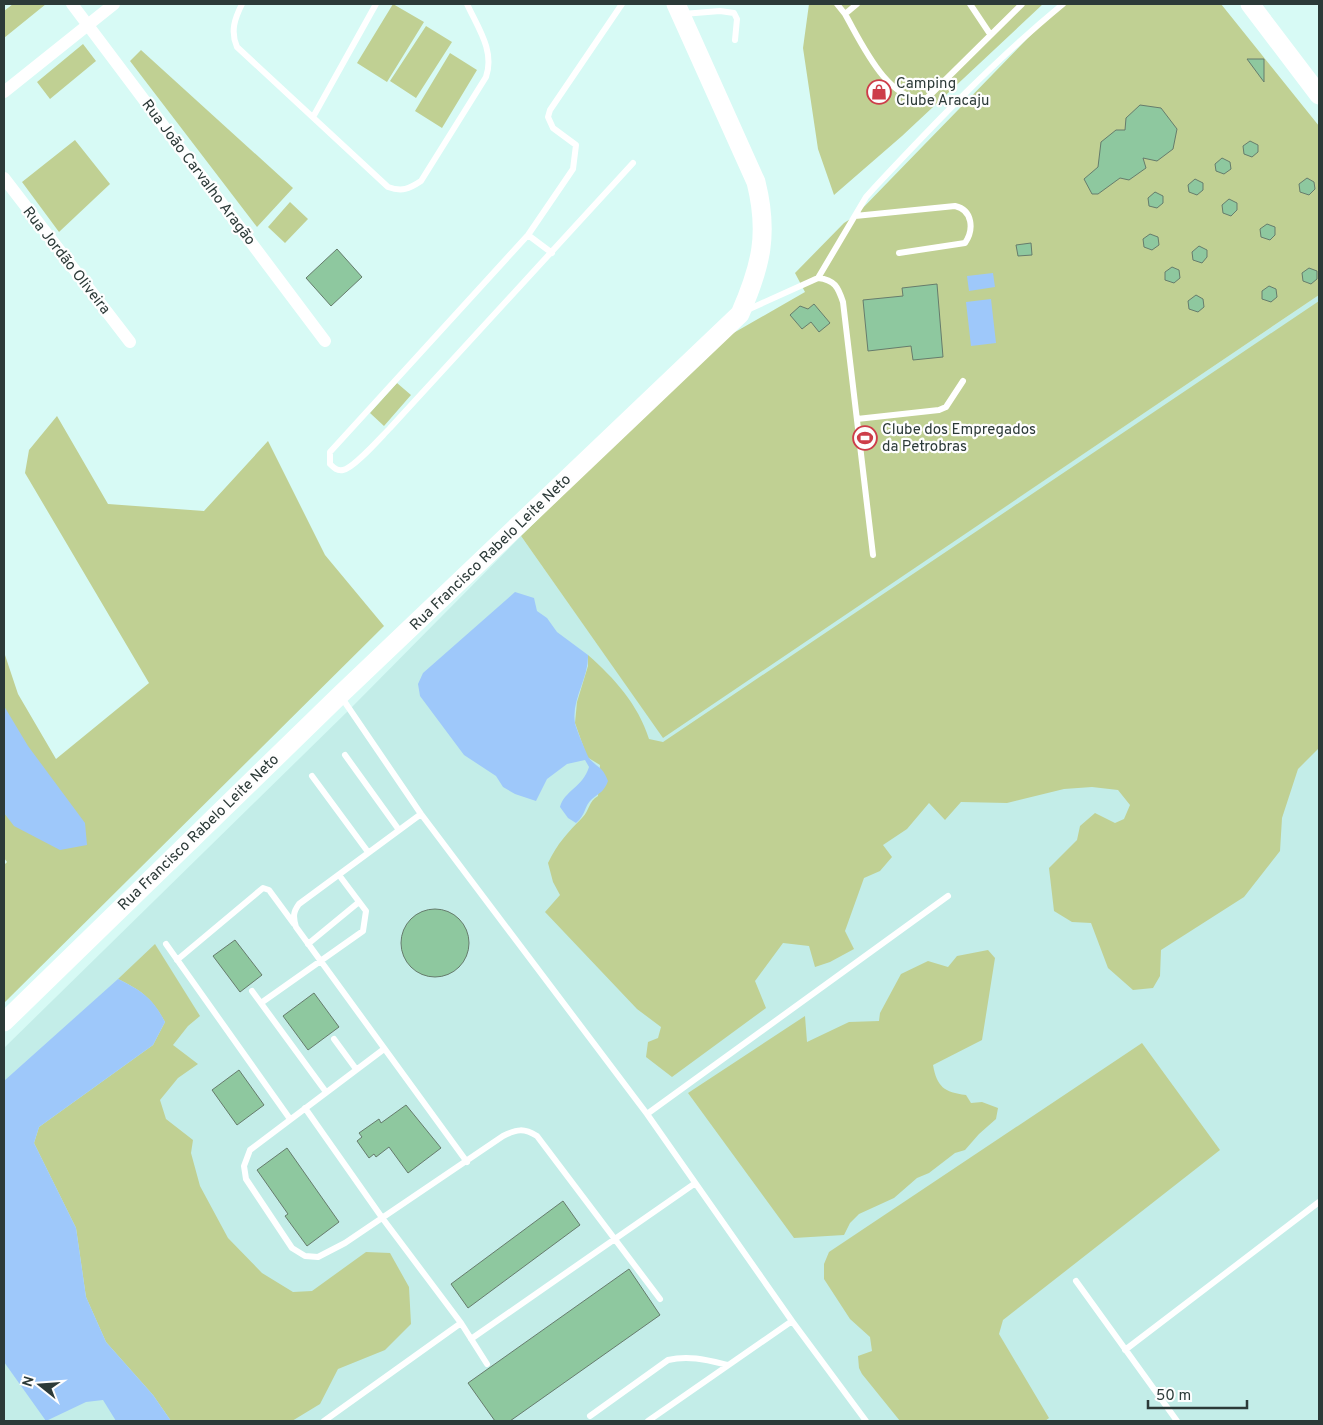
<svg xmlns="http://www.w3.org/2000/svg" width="1323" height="1425" font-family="Overpass,sans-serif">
	<rect width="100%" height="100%" fill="#d7faf5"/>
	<!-- built -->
	<path fill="#c3ede8" d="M1319,295V1421H4V1048L350,709L521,536L663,737Z"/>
	<!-- green -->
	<path fill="#c0d093" d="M13,4H46L4,38V11Z
		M393,4L424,22L387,82L357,63Z
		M809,4H1043L902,136L834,195L818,149L803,48Z
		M1061,4H1221L1319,126V295L663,738L521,536L723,339L805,292L795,273L844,223L855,216Z
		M426,26L452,42L416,98L390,81Z
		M83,44L96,61L50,99L37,82Z
		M141,50L293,188L257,227L130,61Z
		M450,53L477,70L442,128L415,111Z
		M75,140L110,184L59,232L22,182Z
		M290,202L308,219L285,243L268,227Z
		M1319,301V748L1298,769L1282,818L1280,851L1244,897L1161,950L1160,976L1153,988L1133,990L1108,968L1091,923L1072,922L1054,911L1049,868L1077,840L1080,826L1095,813L1115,823L1124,819L1130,805L1118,790L1092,787L1064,789L1007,803L961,802L945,820L929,803L907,829L883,845L892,857L880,871L864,878L845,931L854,949L830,962L815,967L809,946L783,943L755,981L766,1008L672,1077L646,1057L648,1042L658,1038L661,1027L637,1009L545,912L560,895L553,882L548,863C557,844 568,832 582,818C590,810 588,802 598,796L600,765L587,757L575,723L577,702L588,666V655C614,678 638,704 649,739L663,742Z
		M397,383L411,395L384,426L370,413Z
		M57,416L108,504L204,511L268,441L325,555L384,626L4,1003V865L7,862L4,858V652L18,694L56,759L149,683L25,473L29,450Z
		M155,944L200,1016L188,1026L173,1045L198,1064L178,1078L160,1100L166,1119L193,1140L191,1153L200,1186L228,1238L262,1273L293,1292L312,1291L366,1252L390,1253L409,1287L411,1324L385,1350L338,1369L320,1404L292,1421H171L153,1395L106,1342L86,1297L76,1228L34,1143L39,1127L153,1045L165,1022C152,998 142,991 118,979Z
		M988,950L995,958L982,1040L933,1065C937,1087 944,1092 966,1095L971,1103L982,1102L998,1108L996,1119L979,1134L965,1150L955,1153L929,1173L917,1178L894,1198L859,1214L850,1223L844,1235L794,1238L688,1093L805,1016L807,1042L849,1022L879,1021L880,1013L901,974L928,961L948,967L957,956Z
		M1142,1043L1220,1150L1003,1320L999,1334L1049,1418L1045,1421H900L862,1374L859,1368L858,1356L872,1351L870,1337L850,1319L824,1279V1264L829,1252Z"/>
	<!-- water -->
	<path fill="#9ec8fa" d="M993,273L995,287L969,291L967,276Z
		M991,299L996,343L971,346L966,302Z
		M515,592L534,598L537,611L547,618L557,632L588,655C589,678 571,700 575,723C575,726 588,757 589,758C598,769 602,765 608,781C604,792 599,793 592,799C584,806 586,815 576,823L568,818L560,807C564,791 583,787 589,767L585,760L567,764L547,779L536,801L515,794L503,787L496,776L464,755L420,696L418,684L423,673Z
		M4,706L28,746L85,823L87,845L60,850L14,826L4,813Z
		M118,979C142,991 153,998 165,1022L153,1045L39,1127L34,1143L76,1228L86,1297L106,1342L153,1395L171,1421H116L103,1400L86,1402L46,1421L4,1362V1081Z"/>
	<!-- building -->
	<path fill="#8ec89f" stroke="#667c6c" d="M1247,59H1264V82Z
		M1140,105L1161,108L1177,129L1173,149L1157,161L1143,158L1146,168L1129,180L1120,178L1098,194H1092L1084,179L1098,167L1101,142L1116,130H1125L1126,118Z
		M1250,141L1258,145V152L1252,157L1244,154L1243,146Z
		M1222,158L1230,162L1231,169L1224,174L1216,171L1215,164Z
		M1307,178L1314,182L1315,189L1309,195L1300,192L1299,184Z
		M1195,179L1203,183V190L1197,195L1189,192L1188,185Z
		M1155,192L1163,196V203L1157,208L1149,206L1148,198Z
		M1229,199L1237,203V210L1231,216L1223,213L1222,205Z
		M1267,224L1275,227V235L1270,240L1261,237L1260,229Z
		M1150,234L1158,237L1159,245L1152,250L1144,247L1143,239Z
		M1031,243L1032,255L1018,256L1016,245Z
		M1199,246L1207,250V257L1202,263L1193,260L1192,252Z
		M337,249L362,277L331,306L306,278Z
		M1172,267L1179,270L1180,278L1174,283L1165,280V272Z
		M1309,268L1317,271V279L1311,284L1303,281L1302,273Z
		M937,284L943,357L913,360L911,346L868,351L863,300L903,296L902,288Z
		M1269,286L1276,289L1277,297L1271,302L1262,299V291Z
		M1196,295L1203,299L1204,307L1198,312L1189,309L1188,301Z
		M814,304L830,323L819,332L811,322L802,329L790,315L800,306L808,309Z
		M401 943a34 34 0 1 1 68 0a34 34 0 1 1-68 0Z
		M235,940L262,975L240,992L213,956Z
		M314,993L339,1027L308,1050L283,1016Z
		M239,1070L264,1105L237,1125L212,1090Z
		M406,1105L441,1148L408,1173L389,1147L376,1157L374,1154L369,1158L357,1141L362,1137L359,1133L379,1119L381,1123Z
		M287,1148L339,1222L307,1246L285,1216L288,1214L257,1170Z
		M563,1201L580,1225L468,1308L451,1284Z
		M629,1269L660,1315L510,1421H495L468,1383Z"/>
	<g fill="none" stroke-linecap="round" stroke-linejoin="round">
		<!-- lane -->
		<path stroke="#fff" stroke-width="6" d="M242,4C235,18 230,31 237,47L388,187C402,192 409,189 421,181L486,77C495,51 478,28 467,4
			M622,4L550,110L548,117L553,128L576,145L573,169L528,235L330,452V464C334,468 337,471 343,470C354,468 381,437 390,428L633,163
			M837,4L845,14L857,4
			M970,4L990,34
			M683,14L720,11L734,13L737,19L735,40
			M845,14C861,42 889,105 927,98L1022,4
			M313,117L376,4
			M855,216L955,206C973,210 974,230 965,243L899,253
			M528,235L552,253
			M818,278L866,197L875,187C935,123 995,60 1063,4
			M745,311L818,278C835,280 838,287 843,302L873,555
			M857,419L939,410L946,407L963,381
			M342,698L421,814L647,1114L792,1321L866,1421
			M345,755L399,830
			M312,776L368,852
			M421,814L299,904C293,912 293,917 296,927L467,1162
			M166,944L290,1119
			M308,944L359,902
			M177,960L263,888L269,890L294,924
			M252,991L326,1092
			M261,1003L363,931L366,911L339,875
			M334,1039L356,1069
			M384,1049L250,1150L244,1166L246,1179L292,1248L305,1256L318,1257L345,1243L503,1136C517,1129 524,1128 537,1136L660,1299
			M305,1108L383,1219L461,1323L487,1364
			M647,1114L948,896
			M1076,1281L1177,1421
			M471,1339L694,1184
			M1125,1350L1319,1202
			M590,1416L668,1360C689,1355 707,1360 728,1365
			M324,1421L461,1323
			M648,1421L792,1321"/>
		<!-- street -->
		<path stroke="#fff" stroke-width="12" d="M72,4L325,341
			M4,92L114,4
			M4,178L130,342"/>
		<!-- secondary -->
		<path stroke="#fff" stroke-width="19" d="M1250,4L1319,95
			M4,1022L340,695L740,314C761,266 769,234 756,182L676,4"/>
	</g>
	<!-- icons -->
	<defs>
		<g id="shop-ring" transform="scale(1.25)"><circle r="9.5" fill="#fefefe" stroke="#cd3d49" stroke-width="1.5"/><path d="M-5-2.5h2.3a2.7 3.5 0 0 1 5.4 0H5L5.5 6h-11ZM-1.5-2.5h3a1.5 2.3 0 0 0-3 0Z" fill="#cd3d49"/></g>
		<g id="stadium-ring" transform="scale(1.25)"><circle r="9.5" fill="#fefefe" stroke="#cd3d49" stroke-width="1.5"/><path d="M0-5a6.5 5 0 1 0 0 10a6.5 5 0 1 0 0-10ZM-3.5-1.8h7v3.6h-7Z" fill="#cd3d49"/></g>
	</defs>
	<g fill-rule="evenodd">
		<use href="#shop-ring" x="879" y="92"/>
		<use href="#stadium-ring" x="865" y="438"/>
	</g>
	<g text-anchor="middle" stroke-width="4.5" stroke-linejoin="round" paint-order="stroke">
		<!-- poi labels -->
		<g font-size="15" fill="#2c3a38" stroke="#fefefe" text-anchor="start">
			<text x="896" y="88">Camping<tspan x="896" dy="17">Clube Aracaju</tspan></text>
			<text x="882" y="434">Clube dos Empregados<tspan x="882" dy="17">da Petrobras</tspan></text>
		</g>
		<!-- street labels -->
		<g font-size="15" fill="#2c3a38" stroke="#fefefe">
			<text transform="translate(199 172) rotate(53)" y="5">Rua João Carvalho Aragão</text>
			<text transform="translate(67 260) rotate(52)" y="5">Rua Jordão Oliveira</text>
			<text transform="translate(490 552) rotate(-44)" y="5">Rua Francisco Rabelo Leite Neto</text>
			<text transform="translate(198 832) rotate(-44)" y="5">Rua Francisco Rabelo Leite Neto</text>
		</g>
	</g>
	<!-- border -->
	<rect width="1323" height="1425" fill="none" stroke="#2c3a38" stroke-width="10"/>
	<!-- north arrow -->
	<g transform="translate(40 1385) rotate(287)" stroke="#fefefe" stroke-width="4" paint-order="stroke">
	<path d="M0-4L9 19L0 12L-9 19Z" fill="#2c3a38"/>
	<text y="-8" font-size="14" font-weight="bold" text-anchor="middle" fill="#2c3a38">N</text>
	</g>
	<!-- scale -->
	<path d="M1148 1400v8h99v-8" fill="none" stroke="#2c3a38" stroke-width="2.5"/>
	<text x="1156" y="1400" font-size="15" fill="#2c3a38" stroke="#fefefe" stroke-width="4" paint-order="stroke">50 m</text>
</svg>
